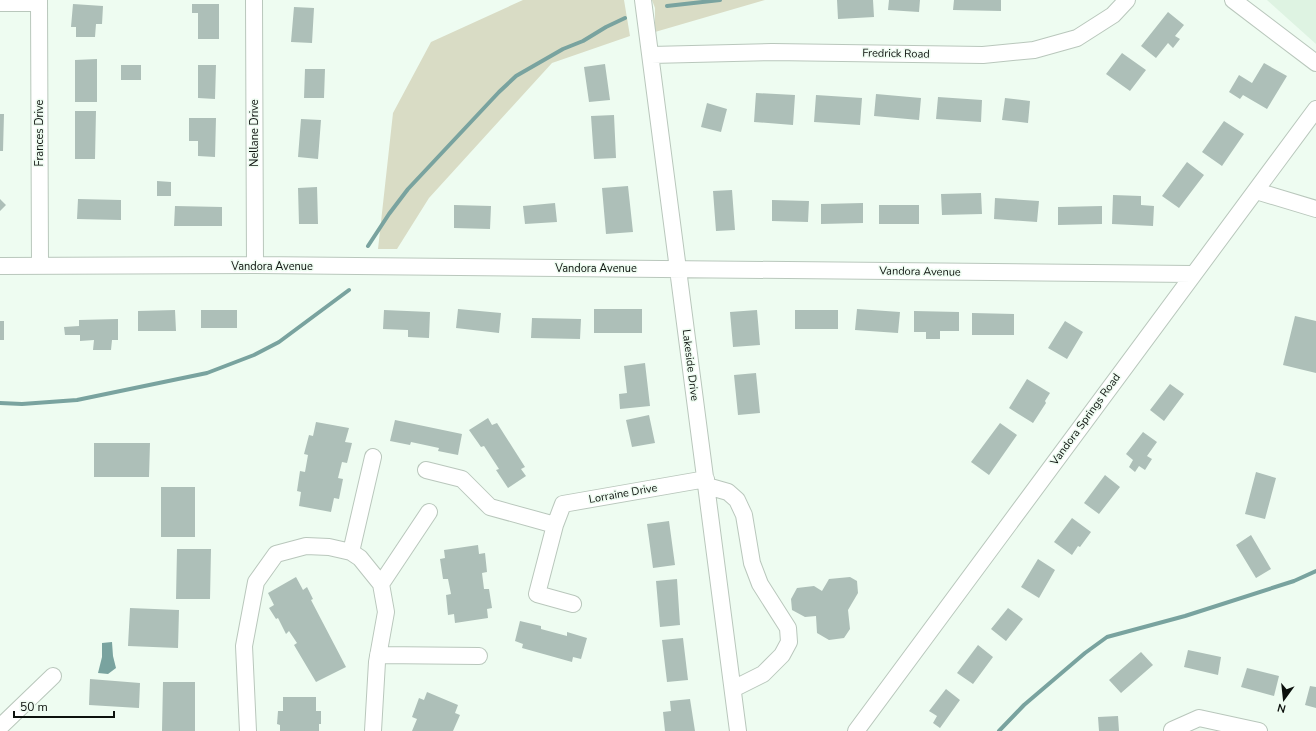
<svg xmlns="http://www.w3.org/2000/svg" width="1316" height="731" font-family="'Nunito Sans',sans-serif">
	<rect width="100%" height="100%" fill="#eefcf1"/>
	<!-- built -->
	<path fill="#def3e2" d="M1267,0H1316V44Z"/>
	<!-- green -->
	<path fill="#d9dcc5" d="M523,0H624L630,36L552,63L429,198L397,249H378L393,113L431,42Z
		M652,0H765L655,32V8Z"/>
	<!-- water -->
	<path fill="#79a39f" d="M112,642L113,656L116,668L108,674L98,673L102,657V643Z"/>
	<g fill="none" stroke-linecap="round" stroke-linejoin="round">
		<!-- stream -->
		<path stroke="#79a39f" stroke-width="4" d="M667,6L720,0
			M368,246L389,214L408,189L499,92L516,76L563,49L583,41L606,27L625,18
			M0,403L22,404L77,400L207,373L254,355L279,342L349,290
			M999,731L1024,705L1085,653L1107,637L1185,616L1294,581L1316,571"/>
	</g>
	<!-- building -->
	<path fill="#adbfb8" d="M837,0H873L874,17L838,19Z
		M889,0H920L919,12L888,10Z
		M954,0H1001V11L953,10Z
		M73,4L103,6L102,24H96L95,37H76V27H71Z
		M192,4H219V39H198V13H192Z
		M294,7L314,8L312,43L291,42Z
		M1168,12L1184,25L1175,36L1180,39L1173,48L1168,43L1156,58L1141,46Z
		M1122,53L1146,70L1130,91L1106,74Z
		M97,59V102H75V60Z
		M1264,63L1287,76L1267,109L1243,95L1240,99L1229,92L1239,75L1252,83Z
		M605,64L610,100L589,102L584,67Z
		M121,65H141V80H121Z
		M198,65H216L215,99L198,98Z
		M305,69H325L324,98H304Z
		M756,93L795,95L793,125L754,122Z
		M876,94L921,98L919,120L874,116Z
		M816,95L862,98L860,125L814,122Z
		M938,97L982,100L981,122L936,119Z
		M1005,98L1030,101L1028,123L1002,120Z
		M707,103L727,109L721,132L701,127Z
		M75,111H96L95,159H75Z
		M0,114H4L3,151H0Z
		M614,115L616,158L594,159L591,116Z
		M189,118H216L215,157L198,156V141H189Z
		M301,119L321,120L318,159L298,157Z
		M1224,121L1244,134L1222,166L1202,152Z
		M1187,162L1204,175L1179,208L1162,196Z
		M157,181L171,182V196H157Z
		M628,186L633,232L606,234L602,188Z
		M317,187L318,224H299L298,188Z
		M732,190L735,230L716,231L713,191Z
		M981,193L982,214L942,215L941,194Z
		M1113,195L1141,196V205L1154,206L1153,226L1112,224Z
		M995,198L1039,201L1037,222L994,219Z
		M0,199L6,205L0,211Z
		M78,199L121,200V220L77,219Z
		M772,200L809,201L808,222L772,221Z
		M555,203L557,222L525,224L523,206Z
		M863,203V223L821,224V204Z
		M454,205L491,206L490,229L454,228Z
		M879,205H919V224H879Z
		M175,206L222,207V226H174Z
		M1102,206V224L1058,225V207Z
		M458,309L501,313L499,333L456,328Z
		M594,309H642V333H594Z
		M857,309L900,312L898,333L855,330Z
		M175,310L176,331H138V311Z
		M201,310H237V328H201Z
		M384,310L430,312L429,338L408,337V330L383,329Z
		M757,310L760,345L733,347L730,312Z
		M795,310H838V329H795Z
		M914,311L959,312V331H940V339H926V332H914Z
		M972,313L1014,314V335H972Z
		M1295,316L1316,321V373L1283,365Z
		M532,318L581,319L580,339L531,338Z
		M118,319V340H112L111,350H93L94,340L80,341V335H65L64,327L79,326V320Z
		M0,321H4V340H0Z
		M1065,321L1083,332L1067,359L1048,348Z
		M645,363L650,406L620,409L619,394L627,393L624,366Z
		M756,373L760,413L738,415L734,375Z
		M1027,379L1050,393L1045,401L1046,403L1033,423L1009,408Z
		M1170,384L1184,394L1164,421L1150,410Z
		M649,415L655,443L632,447L626,420Z
		M488,418L492,425L497,423L525,467L521,469L526,476L508,488L496,470L499,469L484,446L481,447L469,430Z
		M395,420L462,434L458,455L438,451L439,448L411,442L410,445L390,441Z
		M316,422L349,428L345,442L352,443L347,463L342,462L338,478L343,479L339,499L334,498L331,512L299,506L301,492L297,491L300,471L305,472L308,455L304,454L309,435L313,436Z
		M1000,423L1017,435L989,475L971,462Z
		M1143,432L1157,442L1147,456L1152,459L1145,470L1139,466L1135,472L1129,467L1133,460L1126,454Z
		M94,443H150L149,477H94Z
		M1256,472L1276,478L1265,519L1245,514Z
		M1105,475L1120,487L1099,514L1084,503Z
		M161,487H195V537H161Z
		M1072,518L1091,532L1080,547L1078,546L1072,555L1054,542Z
		M669,521L675,565L653,568L647,524Z
		M1251,535L1271,569L1256,578L1236,545Z
		M478,545L479,554L485,553L487,572L482,573L484,589H489L492,608L487,609L488,618L455,623L454,614L448,615L446,595L451,594L448,579H443L440,559L445,558L444,550Z
		M177,549H211L210,599H176Z
		M1038,559L1055,570L1039,598L1021,587Z
		M296,577L303,590L307,587L313,599L311,600L346,667L316,682L294,645L297,643L289,631L286,634L278,618L276,619L269,608L274,605L268,593Z
		M850,577L857,581L858,593L848,610L850,629L844,638L829,640L817,633L816,616L805,617L792,610L791,599L797,588L814,586L822,591L829,579Z
		M677,579L680,625L660,627L656,581Z
		M130,608L179,610L178,648L128,646Z
		M1008,608L1023,619L1006,641L991,629Z
		M520,621L541,626V629L567,636V632L587,638L581,659L573,657L572,662L522,648L523,644L515,641Z
		M683,638L688,680L667,682L662,640Z
		M978,645L993,657L973,684L957,673Z
		M1188,650L1221,657L1218,675L1184,667Z
		M1141,652L1153,665L1121,693L1109,680Z
		M1247,668L1279,676L1274,696L1241,687Z
		M90,679L140,683L139,708L89,705Z
		M163,682H195V731H162Z
		M1310,686L1316,687V708L1305,705Z
		M946,689L960,700L940,728L933,723L937,716L929,711Z
		M427,692L458,705L455,713L460,715L453,731H412L417,719L412,717L419,698L424,700Z
		M283,697H316V711H321V724H319V731H280V725L277,724L278,711H283Z
		M690,699L695,731H665L663,712L671,711L670,701Z
		M1118,716L1119,731H1099L1098,717Z"/>
	<g fill="none" stroke-linecap="round" stroke-linejoin="round">
		<!-- minor casing -->
		<g stroke="#b9c7bc" stroke-width="18">
			<path id="minor" d="M39,0L40,266
				M254,0L255,265
				M643,0L738,731
				M1233,0L1316,63
				M0,3H39
				M651,55L772,52L983,55L1034,50L1077,38L1113,15L1127,0
				M1256,191L1316,209
				M0,266L255,265L1192,274
				M426,470L462,479L490,507L555,525L537,594L573,604
				M707,486L728,492L737,500L744,515L752,563L760,584L788,628L789,642L782,655L763,674L733,689
				M555,525L563,504L706,479
				M351,552L373,457
				M381,584L429,512
				M378,655L479,656
				M0,727L53,676
				M1172,730L1199,718L1259,731
				M248,731L244,646L256,582L276,554L306,546L329,547L351,552L360,558L381,584L386,612L377,662L373,731
				M856,731L1316,109"/>
		</g>
		<!-- minor -->
		<use href="#minor" stroke="#fff" stroke-width="16"/>
	</g>
	<g text-anchor="middle" stroke-width="3" stroke-linejoin="round" paint-order="stroke">
		<!-- street labels -->
		<g font-size="11" fill="#0c110d" stroke="#eefcf1">
			<text transform="translate(896 53) rotate(1)" y="4">Fredrick Road</text>
			<text transform="translate(39 133) rotate(-90)" y="4">Frances Drive</text>
			<text transform="translate(254 133) rotate(-90)" y="4">Nellane Drive</text>
			<text x="272" y="270">Vandora Avenue</text>
			<text x="596" y="272">Vandora Avenue</text>
			<text transform="translate(920 271) rotate(1)" y="4">Vandora Avenue</text>
			<text transform="translate(691 365) rotate(83)" y="4">Lakeside Drive</text>
			<text transform="translate(1085 419) rotate(-54)" y="4">Vandora Springs Road</text>
			<text transform="translate(623 493) rotate(-10)" y="4">Lorraine Drive</text>
		</g>
	</g>
	<!-- north arrow -->
	<g transform="translate(1284 699) rotate(195)" stroke="#eefcf1" stroke-width="3" paint-order="stroke">
	<path d="M0-3L7 15L0 10L-7 15Z" fill="#0c110d"/>
	<text y="-6" font-size="11" font-weight="bold" text-anchor="middle" fill="#0c110d">N</text>
	</g>
	<!-- scale -->
	<path d="M14 711v6h100v-6" fill="none" stroke="#0c110d" stroke-width="2"/>
	<text x="20" y="711" font-size="12" fill="#0c110d" stroke="#eefcf1" stroke-width="3" paint-order="stroke">50 m</text>
</svg>
